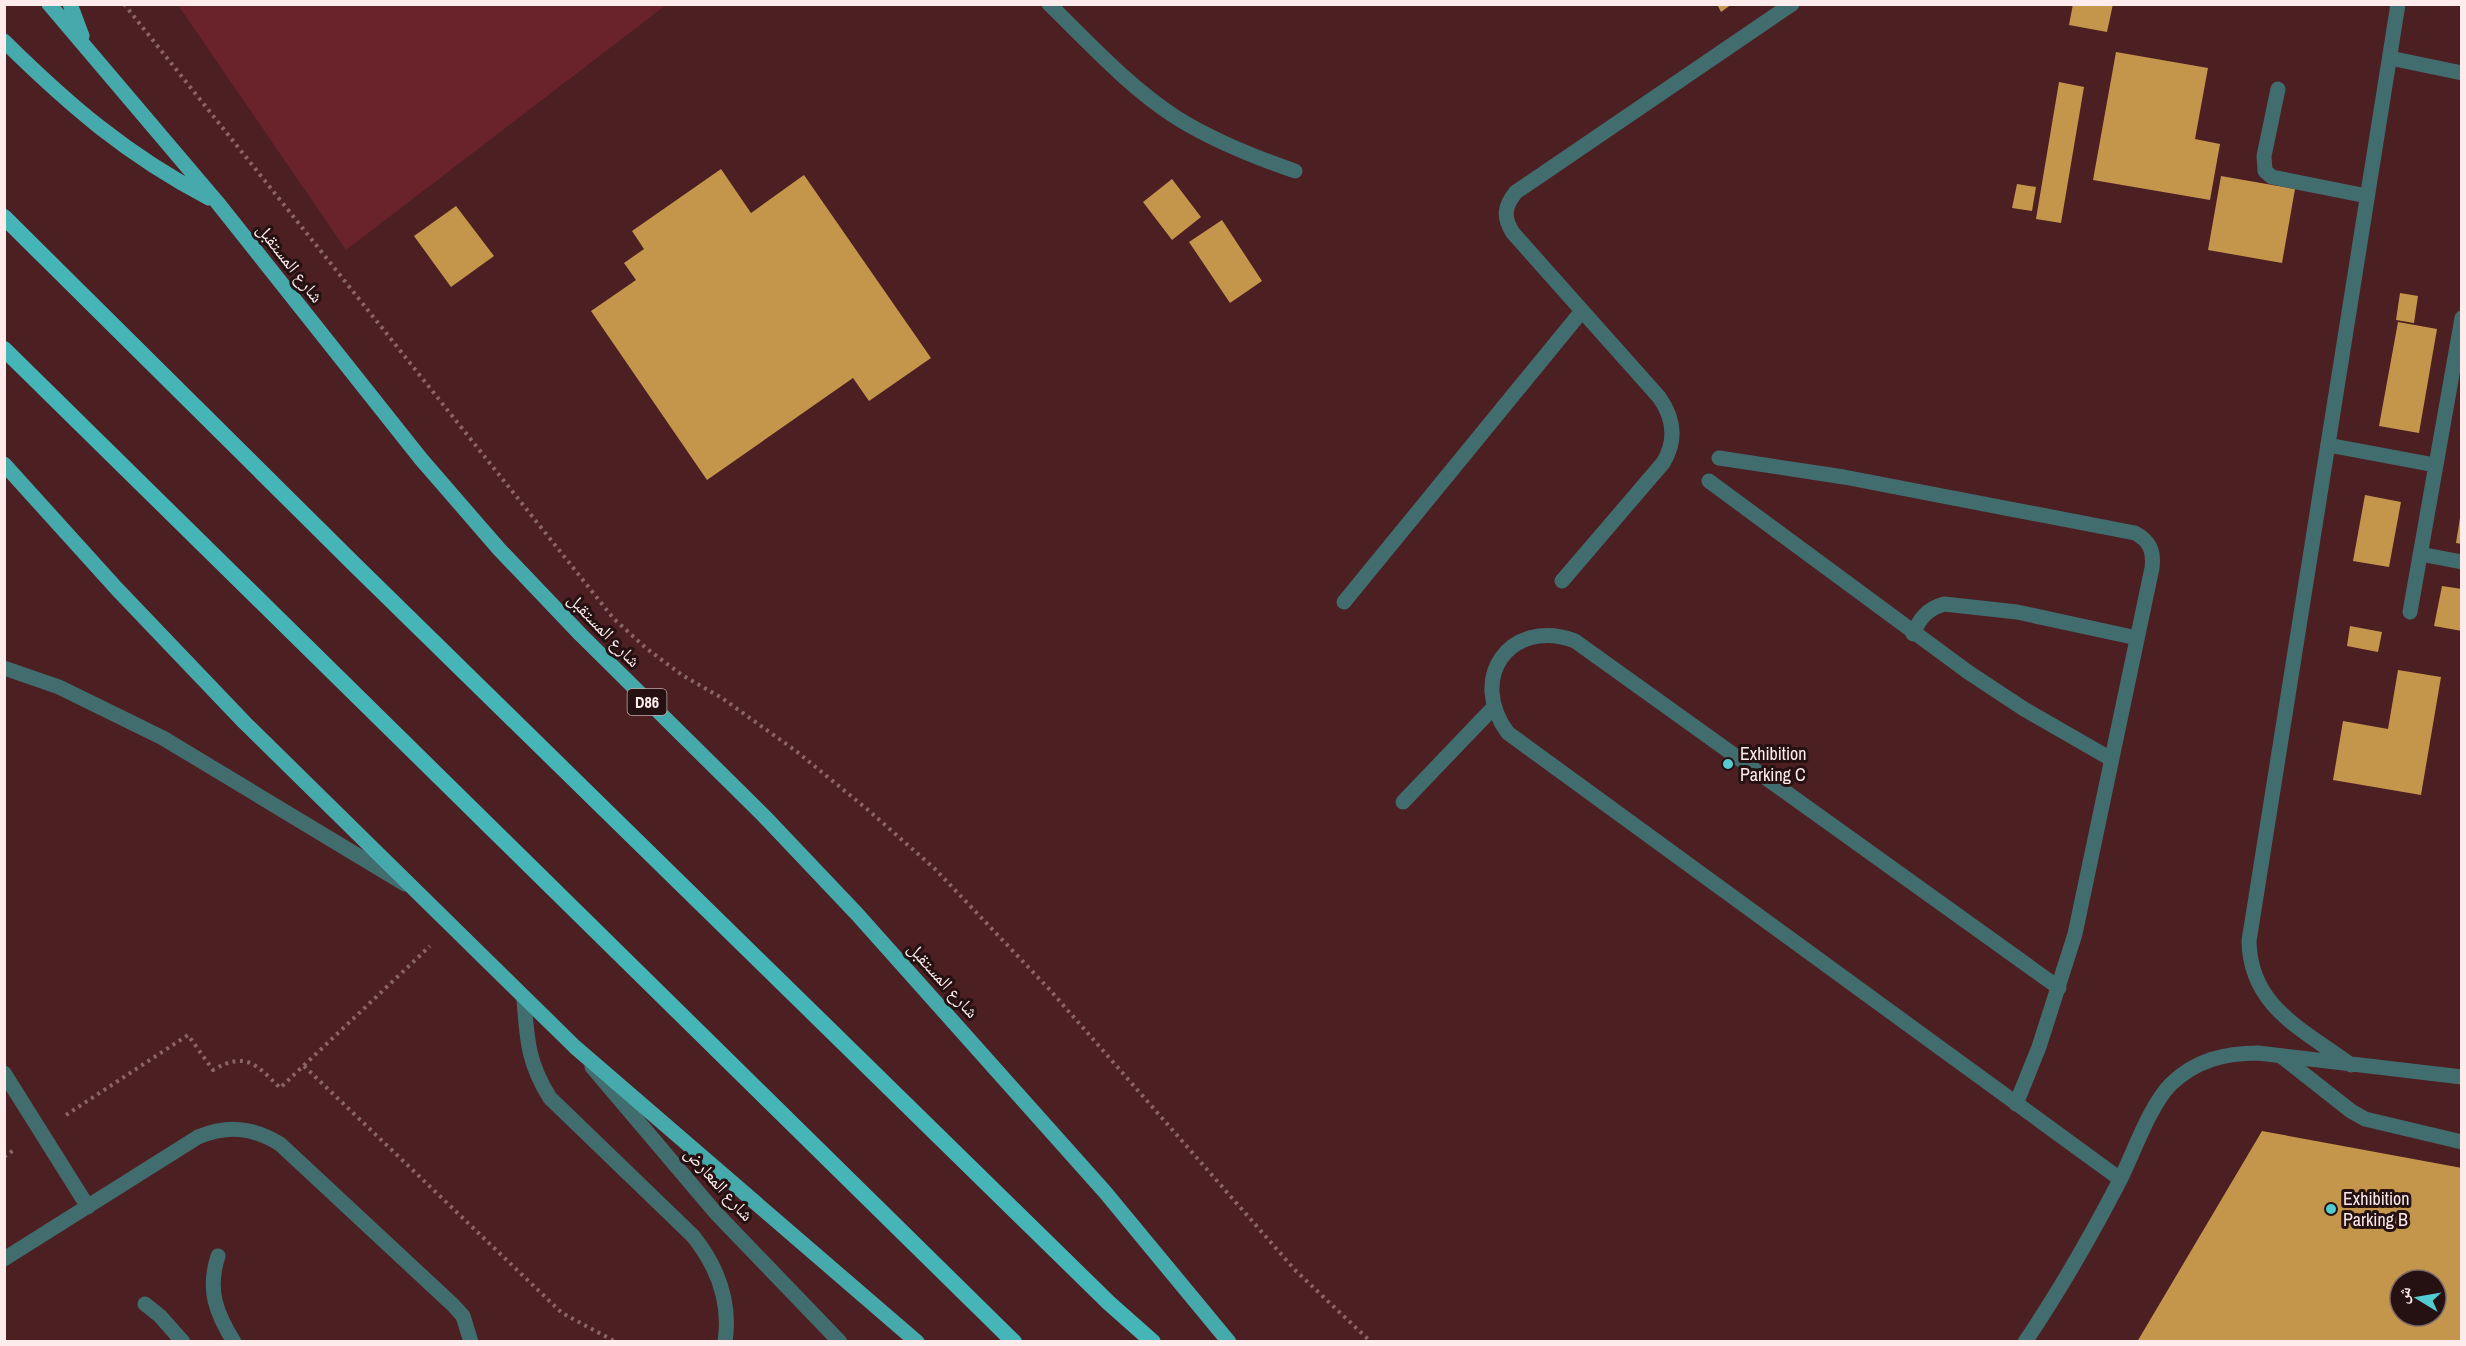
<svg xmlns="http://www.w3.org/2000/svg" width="2466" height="1346" font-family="'Archivo Narrow','Noto Naskh Arabic',sans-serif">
	<rect width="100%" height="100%" fill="#4c1f22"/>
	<!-- green -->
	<path fill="#6a232a" d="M178,5H666L346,250Z"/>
	<!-- building -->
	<path fill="#c4964b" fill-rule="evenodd" d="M1717,4H1732L1721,12Z
		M2073,4H2113L2107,32L2069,25Z
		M2116,52L2208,68L2195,139L2220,144L2210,200L2093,180Z
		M2059,82L2084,87L2061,223L2036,219Z
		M721,169L751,213L804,175L931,358L869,401L853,378L707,480L591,311L636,280L624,263L644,249L632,231Z
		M2221,176L2295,189L2282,263L2208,250Z
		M1172,179L1201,217L1172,240L1143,202Z
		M2017,184L2036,187L2032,211L2012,208Z
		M456,206L494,256L451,287L414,236Z
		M1222,220L1262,281L1230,303L1189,242Z
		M2400,293L2418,296L2414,323L2396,320Z
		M2398,322L2437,329L2419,433L2379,426Z
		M2365,495L2401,502L2389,567L2353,561Z
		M2460,518H2462V544L2456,543Z
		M2442,586L2462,589V631L2434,626Z
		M2350,626L2382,632L2378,652L2347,646Z
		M2398,670L2441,677L2421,795L2333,780L2343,721L2388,729Z
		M2262,1131L2462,1168V1342H2137ZM2400,1280H2436V1316H2400Z"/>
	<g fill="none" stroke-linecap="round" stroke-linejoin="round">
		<!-- path -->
		<path stroke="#896567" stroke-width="4" stroke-dasharray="3 4.5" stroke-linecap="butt" d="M124,4L614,619L646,648L682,675L722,698L796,751L867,809L935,869L1050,990L1295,1270L1371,1342
			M304,1066L562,1313L616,1342
			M66,1115L188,1035L213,1070C246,1051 256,1064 280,1088L430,946
			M4,1157L15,1149"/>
		<!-- service -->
		<path stroke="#416d6e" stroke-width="15" d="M1049,4C1090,44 1129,87 1177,118C1214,141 1254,157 1295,171
			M2390,58L2462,73
			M2278,89L2264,156L2265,171L2272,177L2367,196
			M2328,445L2435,465
			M1719,458L1844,477L2135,533C2150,541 2154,551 2152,568L2075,934L2039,1047L2016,1104
			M1709,481L1968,672L2024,709L2111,759
			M2420,554L2462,562
			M1562,581L1663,463C1677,440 1674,418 1659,397L1513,233C1503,218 1504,206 1516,192L1792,4
			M1344,602L1582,311
			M2410,612L2462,318
			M1913,634C1920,618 1927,609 1944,604L2017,612L2137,638
			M4,668L59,687L163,738L405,884
			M1403,802L1493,708
			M2059,988L1575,641C1510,617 1467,678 1508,733L2120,1179
			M524,1000C527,1040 528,1063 550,1098L693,1236C717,1266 731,1302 725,1342
			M2281,1056L2351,1111L2365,1119L2462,1142
			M4,1073L88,1207
			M218,1256C207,1290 216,1313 234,1342
			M4,1259L198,1137C228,1125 252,1127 280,1144L453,1305L463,1316L471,1342
			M145,1304L160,1316L183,1342"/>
		<!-- minor -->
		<path stroke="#416d6e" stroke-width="15" d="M2351,1065C2304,1030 2250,1007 2249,941L2398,4
			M2025,1342C2060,1290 2091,1236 2120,1180C2134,1152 2150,1105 2171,1084C2196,1060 2225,1053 2258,1053L2462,1077"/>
		<!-- tertiary -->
		<path stroke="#416d6e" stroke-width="15" d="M592,1067L715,1212L840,1342"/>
		<!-- primary -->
		<path stroke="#46a9ac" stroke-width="15" d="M49,4L217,202L421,459L499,549L581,635L763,815L857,914L1105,1192L1229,1342
			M70,4L82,36
			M4,41C70,106 127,155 209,198
			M4,464L117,589L245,723L575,1047L917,1342"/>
		<!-- trunk -->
		<path stroke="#45b5b8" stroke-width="16" d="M4,217L355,565L1109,1303L1153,1342
			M4,349L1014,1342"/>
	</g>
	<!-- markers -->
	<g fill="#52ccd0" stroke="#251111" stroke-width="2">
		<circle cx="1728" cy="764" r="6"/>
		<circle cx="2331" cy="1209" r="6"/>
	</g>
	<g text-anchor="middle" stroke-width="6" stroke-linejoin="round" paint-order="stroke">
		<!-- shield labels -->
		<rect fill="#251111" stroke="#bdaaaa" stroke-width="1.5" x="627.5" y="689" width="39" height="26" rx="4.5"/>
		<g font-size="16" font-weight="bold" fill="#feebeb">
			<text x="647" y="708">D86</text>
		</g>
		<!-- street labels -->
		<g font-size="18" fill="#feebeb" stroke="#251111">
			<text transform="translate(290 263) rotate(52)" y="6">شارع المستقبل</text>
			<text transform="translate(604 630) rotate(46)" y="6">شارع المستقبل</text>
			<text transform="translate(943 980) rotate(48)" y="6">شارع المستقبل</text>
			<text transform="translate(719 1184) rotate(48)" y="6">شارع المعارض</text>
		</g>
		<!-- poi labels -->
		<g font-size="18" fill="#feebeb" stroke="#251111" text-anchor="start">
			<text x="1740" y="760">Exhibition<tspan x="1740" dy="21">Parking C</tspan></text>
			<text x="2343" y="1205">Exhibition<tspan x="2343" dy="21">Parking B</tspan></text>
		</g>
	</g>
	<!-- border -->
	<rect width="2466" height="1346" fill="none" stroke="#feebeb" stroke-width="12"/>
	<!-- north arrow -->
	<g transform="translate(2418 1298) rotate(281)"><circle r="28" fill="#251111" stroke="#7c6868" stroke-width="1.5"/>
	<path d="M0-4.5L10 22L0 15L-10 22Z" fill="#52ccd0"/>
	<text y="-9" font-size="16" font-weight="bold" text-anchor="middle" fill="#feebeb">ش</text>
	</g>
</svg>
